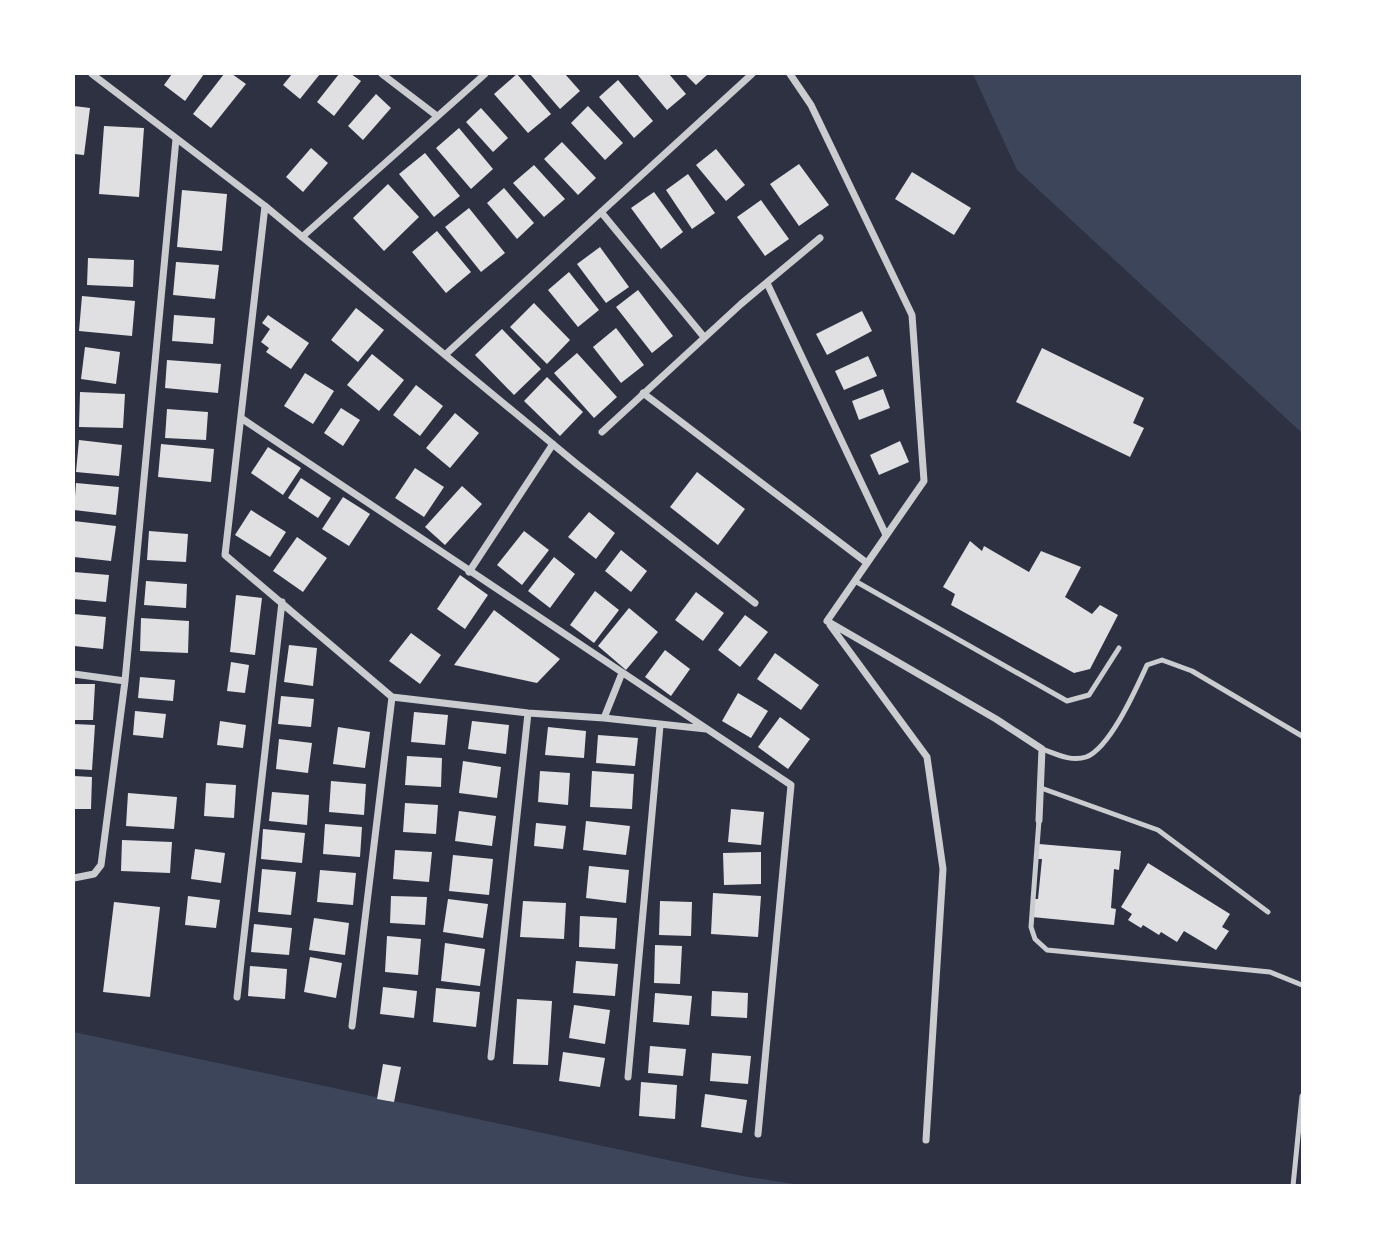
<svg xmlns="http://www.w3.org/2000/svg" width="1376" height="1259" font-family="'Varela Round',sans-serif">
	<rect width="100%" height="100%" fill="#2d3142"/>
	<!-- green -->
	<path fill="#3c4559" d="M973,74H1302V433L1017,170Z
		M74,1032L742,1176L801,1185L74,1186Z"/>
	<!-- building -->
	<path fill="#e0e0e3" d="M172,74H204L185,101L164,85Z
		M224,74H232L246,84L211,128L193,114Z
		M292,74H320L300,99L283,85Z
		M339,74H351L361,81L334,116L317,102Z
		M517,74L551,114L528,133L494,94Z
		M530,74H565L580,91L560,109Z
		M637,74H669L686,94L667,110Z
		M685,74H708L696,85Z
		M618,80L653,121L634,138L599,97Z
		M376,94L391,108L363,140L348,126Z
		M74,106L90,108L84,155L74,154Z
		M588,106L623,143L605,160L571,123Z
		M481,108L508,138L493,152L466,122Z
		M104,126L144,128L139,197L99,194Z
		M459,128L493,169L471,189L436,148Z
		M562,142L596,178L578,195L544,159Z
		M311,148L328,163L303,192L286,177Z
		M716,149L745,185L726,201L696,165Z
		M425,153L460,196L434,217L399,174Z
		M799,164L829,205L799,226L770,184Z
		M534,165L565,199L544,217L513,183Z
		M912,172L971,208L954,235L895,199Z
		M688,174L715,213L692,229L666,190Z
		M388,184L419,217L384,251L353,218Z
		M504,188L534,223L517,239L487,203Z
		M182,190L227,194L222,251L177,247Z
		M654,192L683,232L661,249L631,208Z
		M761,200L789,239L765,256L737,217Z
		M469,208L505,253L481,272L445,227Z
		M437,231L471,272L446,293L412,252Z
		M600,247L629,287L606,303L577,264Z
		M88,258L134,260L133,287L87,285Z
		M176,262L219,265L215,299L173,295Z
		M569,272L599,310L578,327L548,290Z
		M638,290L673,336L652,353L616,307Z
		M82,296L135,301L132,336L79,331Z
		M534,303L570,340L547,364L510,327Z
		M356,308L384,330L358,362L331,340Z
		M862,311L872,331L827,355L816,334Z
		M174,315L215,318L213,344L172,341Z
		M268,315L309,343L291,369L266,352L269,348L261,342L270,329L262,323Z
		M616,328L644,365L621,383L593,347Z
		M502,329L541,369L514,395L475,355Z
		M85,347L120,352L116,384L81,379Z
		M1042,348L1144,398L1133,423L1144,428L1130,457L1016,402Z
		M577,353L617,397L594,418L554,373Z
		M372,354L404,380L379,411L347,385Z
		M868,356L877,376L844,390L835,371Z
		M167,360L221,364L218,393L165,388Z
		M305,373L334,391L313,424L284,406Z
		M547,377L583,412L560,436L524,401Z
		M416,385L443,406L420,436L393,415Z
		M883,389L890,408L859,420L852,401Z
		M80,392L125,394L123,428L79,427Z
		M341,408L360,420L343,446L324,433Z
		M167,409L208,412L206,440L165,438Z
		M455,413L479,433L450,468L426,448Z
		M79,440L122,445L119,476L76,472Z
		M900,441L909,462L879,475L870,455Z
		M161,444L214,449L211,482L158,477Z
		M268,447L301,468L283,495L251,473Z
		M415,468L444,487L424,517L395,498Z
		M697,472L745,509L718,545L670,507Z
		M301,478L331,498L318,518L288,498Z
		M76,483L119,487L116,515L74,510Z
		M462,486L482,504L445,545L425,527Z
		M343,497L370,514L349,546L322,529Z
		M251,510L286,532L270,557L235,535Z
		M589,512L615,533L596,559L568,537Z
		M74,521L116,526L111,561L74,557Z
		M149,531L188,534L186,562L147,560Z
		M524,531L549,550L522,585L497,565Z
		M297,537L327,558L303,592L273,571Z
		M970,541L982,551L984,546L1029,572L1041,551L1081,567L1065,597L1092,614L1100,605L1118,615L1090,669L1074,673L951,605L955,594L943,587Z
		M621,550L647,571L631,592L605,571Z
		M554,557L575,574L550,608L528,591Z
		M74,572L109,575L106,602L74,599Z
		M460,575L488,595L465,629L437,609Z
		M146,581L187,584L186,608L144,605Z
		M595,591L619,610L594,643L570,625Z
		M696,592L724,613L703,641L675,620Z
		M236,595L262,598L255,655L230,652Z
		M629,608L658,632L626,670L598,646Z
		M494,610L560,659L537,683L454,665Z
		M74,614L106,617L103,649L74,646Z
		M745,615L768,632L740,667L718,650Z
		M141,618L189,621L188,653L140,651Z
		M411,633L441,655L420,684L389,661Z
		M289,645L317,648L313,686L284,682Z
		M665,650L690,669L671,696L645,677Z
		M775,653L819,685L801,710L757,679Z
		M231,662L249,665L245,693L227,691Z
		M140,677L175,680L173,701L138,698Z
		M74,684H95L93,720H74Z
		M738,693L768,711L751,738L722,721Z
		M281,696L314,699L311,727L278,724Z
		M135,711L166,714L163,738L133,735Z
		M414,712L448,715L445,745L411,742Z
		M780,717L810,739L788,769L758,747Z
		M220,721L246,725L243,748L217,745Z
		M472,721L509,725L506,754L468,749Z
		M74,724L95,725L92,770L74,769Z
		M338,727L370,732L365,768L333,764Z
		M548,727L586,731L584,758L545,755Z
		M598,735L638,738L635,766L596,763Z
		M279,739L312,743L308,773L276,769Z
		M407,756L442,758L441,787L405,785Z
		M463,761L501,767L497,798L459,793Z
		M540,771L570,773L568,805L538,802Z
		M592,771L634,774L632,809L590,807Z
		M74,776L92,777L91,809H74Z
		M331,781L366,784L364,815L329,812Z
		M206,783L236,785L234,818L204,816Z
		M272,792L309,795L307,825L269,821Z
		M128,793L177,797L174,829L126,826Z
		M405,803L438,805L436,834L403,832Z
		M731,809L764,812L761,845L728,842Z
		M459,811L496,816L492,846L455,841Z
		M586,821L630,826L626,855L583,850Z
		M536,823L566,826L563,849L534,846Z
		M325,824L362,827L360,857L323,854Z
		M263,829L305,833L302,863L261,859Z
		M122,840L172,842L170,873L121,871Z
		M1039,844L1121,851L1119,870L1114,869L1111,908L1116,909L1114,925L1032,917L1034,899H1038L1042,859H1038Z
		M195,849L225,853L221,883L191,879Z
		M395,850L432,852L429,882L393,879Z
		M761,852V884L724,885L723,853Z
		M453,855L493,859L489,895L449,891Z
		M1148,863L1230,914L1222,927L1229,931L1216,950L1184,931L1177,942L1161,932L1159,935L1143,925L1141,928L1128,920L1132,914L1121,907Z
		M589,866L629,870L626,903L586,898Z
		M262,869L296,872L291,915L258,912Z
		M320,870L356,873L353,905L317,902Z
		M713,893L761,896L758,937L711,934Z
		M188,896L220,900L216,928L185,925Z
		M391,896L427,897L425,925L390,923Z
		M448,899L488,904L483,938L443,932Z
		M523,901L566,903L564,939L520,937Z
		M660,901L692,902L691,936L659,935Z
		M114,902L160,907L150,997L103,992Z
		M580,916L617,918L615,949L579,947Z
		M314,918L349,923L345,955L309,950Z
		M254,924L292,928L289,955L251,952Z
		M387,936L421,939L418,975L385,972Z
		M445,943L485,949L480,986L441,981Z
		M655,945L682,946L680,984L654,983Z
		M310,957L342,963L336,998L304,992Z
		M576,961L618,964L615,996L573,993Z
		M250,966L287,969L285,999L248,996Z
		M383,987L417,991L414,1018L380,1014Z
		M436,988L480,992L476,1027L433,1022Z
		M712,991L748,993L747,1018L711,1016Z
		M655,993L692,996L689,1025L653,1022Z
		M517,999L552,1001L548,1065L513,1064Z
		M574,1005L610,1010L605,1044L569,1038Z
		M650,1046L686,1049L683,1076L648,1073Z
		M563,1052L605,1058L600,1087L559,1081Z
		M712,1053L751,1056L748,1084L710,1081Z
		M383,1064L401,1067L394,1102L377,1099Z
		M641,1082L677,1085L675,1119L639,1116Z
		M705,1094L747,1100L742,1133L701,1127Z"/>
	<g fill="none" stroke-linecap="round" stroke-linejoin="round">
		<!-- service -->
		<path stroke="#caccd0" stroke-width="5" d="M855,581L1067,701L1089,695L1119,648
			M1042,749C1056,754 1071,762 1086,757C1110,748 1136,689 1147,665L1162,660L1192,671L1302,736
			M1041,788L1158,830L1268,912
			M1039,820L1031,927L1035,939L1047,950L1270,972L1302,985
			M1293,1186L1302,1096"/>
		<!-- minor -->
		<path stroke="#caccd0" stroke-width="7" d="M92,74L265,206L578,465L755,603
			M382,74L437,116
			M790,74L811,105L912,315L924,481L827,621L996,719L1042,749L1039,820
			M265,206L225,555L392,697L528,713L604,718L706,729
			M601,212L704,337
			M302,237L485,74
			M767,283L886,535
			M446,354L752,74
			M643,393L867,563
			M241,418L791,785L758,1134
			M602,432L741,304L820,238
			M469,572L553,444
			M830,625L927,757L943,869L926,1140
			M74,674L125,681
			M604,718L622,673
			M74,878L94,874L101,865L125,681L176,139
			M237,997L282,602
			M352,1026L392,697
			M491,1057L528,713
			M628,1077L660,726"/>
	</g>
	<!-- border -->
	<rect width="1376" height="1259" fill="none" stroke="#ffffff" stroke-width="150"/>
</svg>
